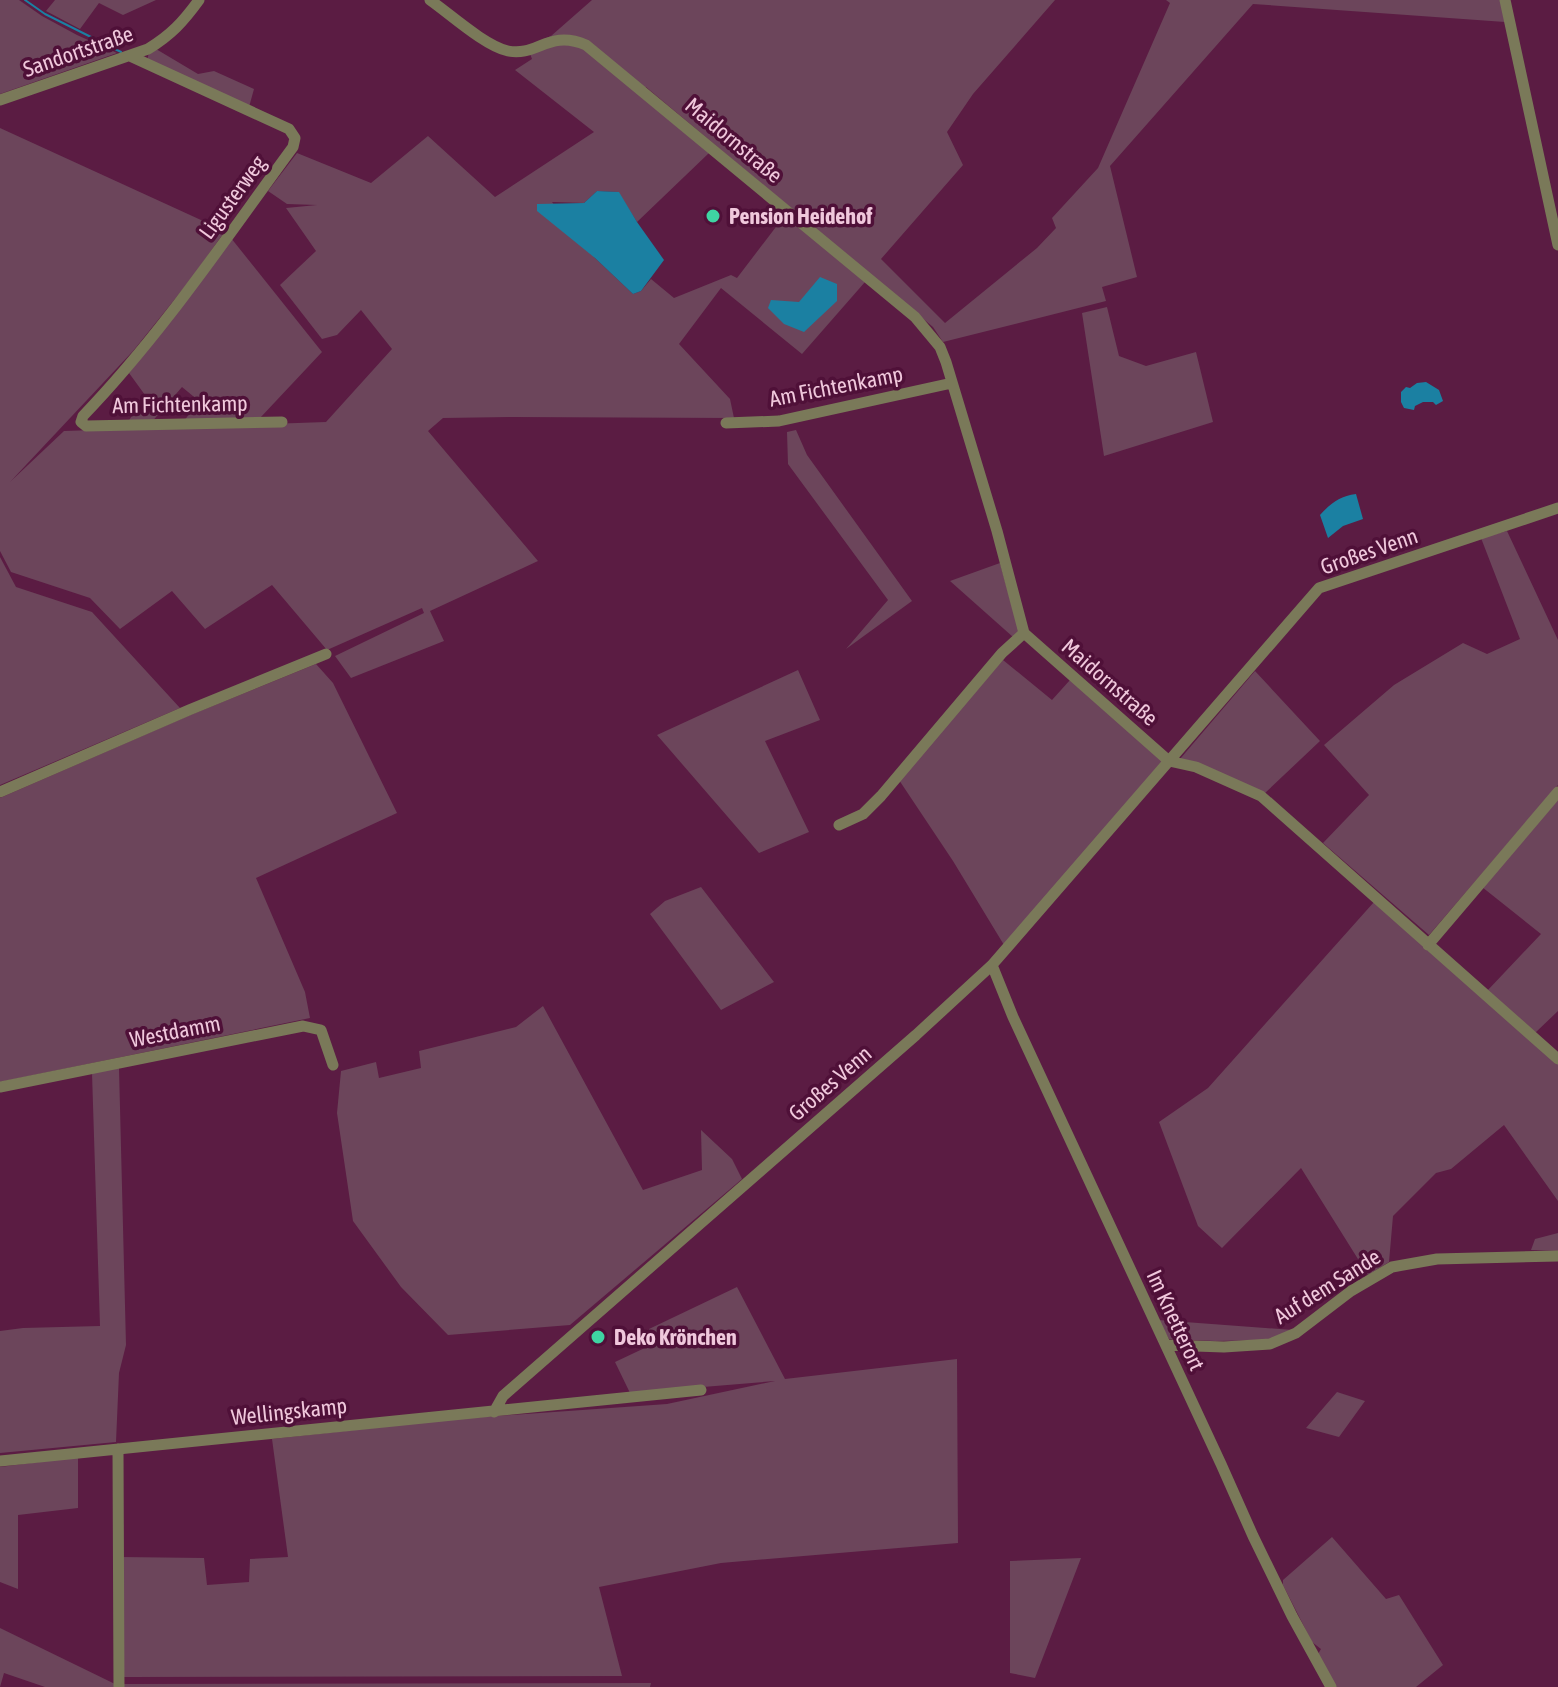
<svg xmlns="http://www.w3.org/2000/svg" width="1558" height="1687" font-family="'Asap Condensed',sans-serif">
	<rect width="100%" height="100%" fill="#5b1c43"/>
	<!-- green -->
	<path fill="#6c455b" d="M0,0H19L42,16L77,35L117,53L0,94Z
		M55,0H156L123,15L99,3L80,29L46,11Z
		M592,0H1055L973,94L947,132L963,165L881,259L945,323L1037,248L1056,228L1052,218L1098,168L1170,3L1166,0H1501L1505,22L1253,4L1110,166L1137,277L1102,287L1106,301L943,342L933,327L646,87L639,92L709,153L637,222L618,192L597,191L584,203L552,202L595,258L633,294L641,291L651,279L674,298L731,275L737,278L785,215L865,282L802,354L721,288L679,344L730,399L734,418L512,417L443,418L428,431L538,561L430,611L444,641L351,678L335,656L424,613L422,608L327,650L272,585L205,629L172,591L120,629L90,598L11,572L0,551V128L225,231L191,279L133,351L10,482L64,431L326,422L392,349L361,310L337,335L322,339L280,285L316,251L286,208L317,205L287,204L268,191L297,153L371,183L428,136L495,197L594,132L515,70L532,59L527,46L551,36Z
		M156,49L198,74L214,71L254,89L249,107L147,61L149,52Z
		M231,238L322,352L260,418L184,421L199,401L182,387L150,424L128,422L145,395L129,373Z
		M1107,307L1119,356L1146,366L1196,352L1213,422L1104,456L1082,313Z
		M796,430L807,455L912,601L846,649L888,600L788,464L787,432Z
		M1507,531L1558,640V785L1429,935L1323,843L1369,795L1324,745L1394,685L1463,643L1487,654L1520,639L1481,538Z
		M0,557L16,587L92,612L180,708L0,785Z
		M1000,563L1019,632L1013,637L950,581Z
		M1003,660L1052,700L1070,680L1163,761L1004,945L953,861L899,780Z
		M316,664L333,683L397,813L256,878L305,992L310,1018L0,1082V798L188,716Z
		M798,670L820,720L765,741L809,832L759,853L657,735Z
		M1255,671L1320,741L1265,793L1180,759Z
		M1558,800V1011L1535,1033L1487,991L1541,934L1482,887Z
		M701,887L774,982L721,1010L650,914L665,901Z
		M1374,902L1558,1064V1201L1504,1125L1451,1169L1436,1173L1393,1216L1389,1262L1368,1275L1301,1168L1222,1248L1198,1226L1159,1122L1208,1088Z
		M543,1006L643,1190L702,1170L701,1130L732,1159L742,1179L570,1325L448,1335L401,1287L353,1221L337,1113L341,1071L376,1062L379,1078L421,1068L419,1051L516,1027Z
		M119,1068L126,1345L119,1373L116,1442L0,1453V1331L23,1328L100,1326L92,1073Z
		M1558,1233V1251L1531,1250L1535,1239Z
		M737,1287L785,1379L957,1359L958,1543L721,1563L599,1587L622,1676L123,1677L121,1557L204,1558L207,1585L249,1582L250,1559L288,1557L272,1439L455,1419L667,1404L775,1381L630,1393L615,1362L651,1345L649,1329Z
		M1158,1320L1293,1330L1267,1340L1215,1341L1169,1339Z
		M1337,1392L1365,1401L1339,1437L1306,1428Z
		M78,1457V1508L18,1515V1589L0,1582V1467Z
		M1332,1537L1386,1599L1399,1595L1443,1665L1416,1687H1336L1318,1654L1321,1649L1312,1642L1283,1585V1580Z
		M1081,1558L1035,1678L1010,1673V1561Z
		M0,1628L115,1684V1687H45L4,1673L0,1687Z
		M651,1683L650,1687H123V1684Z"/>
	<!-- water -->
	<path fill="#1b80a2" d="M597,191L619,192L637,222L664,260L641,291L633,294L595,258L537,211V204L584,203Z
		M820,277L837,284V301L804,332L784,324L768,308L771,300L799,302Z
		M1426,382L1439,390L1443,401L1436,405L1433,402H1423L1415,406L1414,410L1404,408L1401,402V392L1406,387L1410,388L1417,383Z
		M1356,494L1363,519L1343,526L1328,538L1320,515C1331,503 1340,496 1356,494Z"/>
	<g fill="none" stroke-linecap="round" stroke-linejoin="round">
		<!-- stream -->
		<path stroke="#1b80a2" stroke-width="2" d="M25,0L45,14L121,52"/>
		<!-- minor -->
		<path stroke="#7a7959" stroke-width="11" d="M430,0C450,14 485,46 508,51C537,57 549,29 586,45L915,317L940,347L946,362L997,531L1024,633L1169,761L1196,767L1261,796L1558,1059
			M1505,0L1558,245
			M130,56L289,129L295,138L293,147C226,238 162,334 83,416L81,422L86,426L282,422
			M0,100L148,49C171,35 183,22 199,0
			M726,423L779,421L952,383
			M0,792L189,710L326,654
			M839,825L863,814L881,796L1002,653L1024,633
			M1428,945L1558,792
			M992,965L1013,1017L1221,1464L1253,1536L1292,1616L1331,1687
			M0,1087L303,1026L321,1030L333,1065
			M1166,1345L1224,1347L1270,1344L1296,1333L1351,1291L1392,1267L1437,1259L1558,1256
			M494,1412L503,1396L916,1035L992,965L1319,588L1558,508
			M118,1449L119,1687
			M0,1461L701,1390"/>
	</g>
	<!-- markers -->
	<g fill="#3fd4a2" stroke="#4f1038" stroke-width="3">
		<circle cx="713" cy="216" r="8"/>
		<circle cx="598" cy="1337" r="8"/>
	</g>
	<g text-anchor="middle" stroke-width="7" stroke-linejoin="round" paint-order="stroke">
		<!-- street labels -->
		<g font-size="22" fill="#f0c8dc" stroke="#4f1038">
			<text transform="translate(78 51) rotate(-19)" y="8">Sandortstraße</text>
			<text transform="translate(734 140) rotate(40)" y="8">Maidornstraße</text>
			<text transform="translate(232 197) rotate(-54)" y="8">Ligusterweg</text>
			<text transform="translate(836 386) rotate(-11)" y="8">Am Fichtenkamp</text>
			<text transform="translate(180 404) rotate(-1)" y="8">Am Fichtenkamp</text>
			<text transform="translate(1369 551) rotate(-19)" y="8">Großes Venn</text>
			<text transform="translate(1110 682) rotate(41)" y="8">Maidornstraße</text>
			<text transform="translate(175 1031) rotate(-11)" y="8">Westdamm</text>
			<text transform="translate(830 1083) rotate(-41)" y="8">Großes Venn</text>
			<text transform="translate(1327 1286) rotate(-32)" y="8">Auf dem Sande</text>
			<text transform="translate(1176 1320) rotate(65)" y="8">Im Knetterort</text>
			<text transform="translate(289 1411) rotate(-6)" y="8">Wellingskamp</text>
		</g>
		<!-- poi labels -->
		<g font-size="22" font-weight="bold" fill="#f0c8dc" stroke="#4f1038" text-anchor="start">
			<text x="729" y="224">Pension Heidehof</text>
			<text x="614" y="1345">Deko Krönchen</text>
		</g>
	</g>
</svg>
